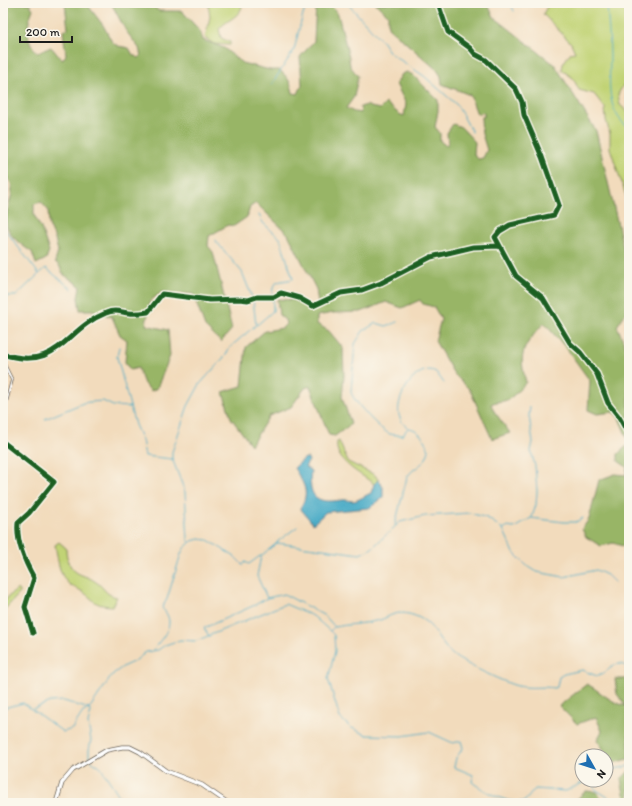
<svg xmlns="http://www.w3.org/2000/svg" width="632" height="806" font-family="Itim,sans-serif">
	<rect width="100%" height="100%" fill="#fbf7ec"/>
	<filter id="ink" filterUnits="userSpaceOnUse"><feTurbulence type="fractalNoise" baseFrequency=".025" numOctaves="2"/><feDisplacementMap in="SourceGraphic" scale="8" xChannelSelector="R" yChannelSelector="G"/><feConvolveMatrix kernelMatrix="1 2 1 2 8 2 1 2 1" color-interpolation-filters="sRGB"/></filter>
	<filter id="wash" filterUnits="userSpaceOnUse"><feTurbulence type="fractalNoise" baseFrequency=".012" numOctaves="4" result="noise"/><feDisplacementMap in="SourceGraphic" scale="16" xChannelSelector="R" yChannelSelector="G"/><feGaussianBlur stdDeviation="0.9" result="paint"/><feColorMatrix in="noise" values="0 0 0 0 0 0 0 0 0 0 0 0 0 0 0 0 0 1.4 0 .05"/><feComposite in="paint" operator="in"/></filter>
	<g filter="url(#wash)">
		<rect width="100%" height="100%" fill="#f2dbbc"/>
		<!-- green -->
		<path fill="#c1d375" stroke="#6e7848" d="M208,3H242C243,16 226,20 219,29L221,38L230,42V45L214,44L205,38L210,17Z
			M549,3H629V83L624,84L618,94L620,105L629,113V205L610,148V134L606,120L605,108L594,94L579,90L573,78L562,70L563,64L570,53L575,52L571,43L543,14Z
			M339,441L348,462L375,475L379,481L374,484C362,474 334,462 337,442Z
			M59,542L66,548C66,554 67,558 69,563C75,577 86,574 96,582C105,588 105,595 117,597L112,606C93,605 97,602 83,592C79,589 74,588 70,585C58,576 58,557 55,545Z
			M18,589L20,591V593L3,611C3,599 9,596 18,589Z"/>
		<!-- forest -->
		<path fill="#98b566" stroke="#5a6841" d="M3,3H29L33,9C26,27 25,38 37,53L51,47L62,60L66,55L63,31L68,29L65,3H86L103,25L112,42L118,46L129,48L133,55L139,58L141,56L139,48L126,31L111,3H155L154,7L159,11H182L200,31L203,40L224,48L242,63L270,70H279C287,76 291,82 293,93L298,94L302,85L300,57L314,41L316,5L318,3H329L338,14L349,58L350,66L358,76L354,97L346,108L354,112L361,113L360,107L367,105L370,107L380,109L386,103L399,114L404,116L406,104L396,84L402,74L407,72L413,75L438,100V111L435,127L440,133V141L445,145L448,144L447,133L453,124L461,127L475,142L474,155L478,159L483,158L487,150L482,134L481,118L484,116V112L477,114L470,95L442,84L441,76L437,70L388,27V15L375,3H487L494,17L555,65L596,131L625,255L629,258V308L617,326L629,354V442L619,418L613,412L597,414L588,410L590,381L567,349L544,323C525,345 517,351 526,382C521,388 514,396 507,400C502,402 496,401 491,404L494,411L510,433L492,439L470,390L454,374L435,341L441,319L434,307L423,304L420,300L402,308L386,302L361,312L333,313L317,316V324L329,331L343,348L344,376L342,397L351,424L335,436L329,435L310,386L305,388L291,407L269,416L251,445L231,418L223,392L242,386L246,347L265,331L282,328L286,324L285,320L279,315L277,299L294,300L306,306L316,308L318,304L316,289L288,234L256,203L250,207L247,217L234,226L228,225L209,236L208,246L213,252L232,329L221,342L205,327L193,294L162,292L150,301L146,325L168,330L170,356L157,388L151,391L144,384L138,368L130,370L125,362L127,340L120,335L112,317L92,310H80L78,298L80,286L63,274L59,265L55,262L58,252L55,239L49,225L48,210L41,202L34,204V215L41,228L49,251L46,259L36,264L32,252C22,246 7,235 6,222C6,203 21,188 3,172Z
			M629,444V548L613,543L601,546L586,537L582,529L589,519L599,480L615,474L626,475L627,467L618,461V454Z
			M615,679H629V759L613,763L597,740L602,731L596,717L577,724L559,706L587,684C600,691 611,703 626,706L617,694Z
			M629,771V803H626L621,779Z
			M586,791L597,792L601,799L607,803H563L575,801Z"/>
		<!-- water -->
		<path fill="#46aac6" stroke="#316371" d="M305,458H308L309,461L305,467L311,471C308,497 316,504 341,500C345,499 350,501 354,501C359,500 366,495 371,493L374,484L378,480L383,487V498L369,508L326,512L313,524L300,508C311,492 303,483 294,468Z"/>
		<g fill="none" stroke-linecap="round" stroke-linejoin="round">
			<!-- stream -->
			<path stroke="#46aac6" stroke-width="1" d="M240,3L241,4
				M347,3L382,41L390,53L424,76L457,105L472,132
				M510,3L514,11
				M607,3C608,21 610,39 610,56C610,82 605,111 629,128
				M272,84L294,50L302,18L307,3
				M259,215L263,223L280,238L293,279L277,282L273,288L272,296
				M3,227L39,274L16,296H3
				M215,240L242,272L252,297
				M39,274L46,268L72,289
				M398,322L386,326L376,323L363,331L355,344L351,392C353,401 381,431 390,434C394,435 399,435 403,435L407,429
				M257,325L273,311V299
				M119,347L117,357L135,425L142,440L145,456L172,459
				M530,407L529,416L533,442L531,451L535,466L537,491L536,505L532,517
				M45,419L83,403L90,402L103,401L113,406L130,407
				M395,525L407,477C414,466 426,466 429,450C425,441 419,428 408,428C405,425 401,422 400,418C392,401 417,361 436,372L444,383
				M503,529L514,553L526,565L537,572L564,577L596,570L607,575L614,582
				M190,542L188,540L185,492L172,458V452L188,406L200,384L226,355L229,348L256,325L253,299
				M277,542L297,527
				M267,598L284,594L325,616L334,626
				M330,631L334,635L335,651L328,679L340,718L350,727L367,735L402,736L429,732L453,743L461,741L463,748L456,758L454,767L473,775L472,782C485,792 509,805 525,801L535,789L566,791L588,780
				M209,636L204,628L255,605L267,598L257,576L261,556L277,543L360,554L372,548L400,522L425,516L470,513L487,518L503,529L506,527L514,528L531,518L564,522H576L583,518
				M153,650C163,636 178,624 162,608L167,599L181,554L184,548L192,541L199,539L208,540L235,557L243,565L245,562L249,564L260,556
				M3,708L23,703L63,732L72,729L83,712L89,709L113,674L124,666L135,661L146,652L158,650L165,645L180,640L196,641L285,604L313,616L330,631L334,627C349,624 365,624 380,620C391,616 395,611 409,614C438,621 436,644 457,658C468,665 507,684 518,686C531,689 542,686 554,688L557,687L559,677L564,674L582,670L597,676C609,674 615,656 629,668
				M33,709L50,702L64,701L89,709L91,712L88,723L91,740L89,750V758
				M91,760L93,763L99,765L124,803
				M606,771L629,766
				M589,780L595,789L617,803"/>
		</g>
	</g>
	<g filter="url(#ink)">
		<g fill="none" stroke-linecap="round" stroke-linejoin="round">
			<!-- street casing -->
			<g stroke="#675f54" stroke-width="3.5">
				<path id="street" d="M438,3L448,32L470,48L475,54L486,60L516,89L522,102L524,115L542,157L559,205L554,215L510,225L500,231L495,237L516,276L543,298L570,343L580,352L597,374L608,403L619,417L629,435
					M3,354C58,372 65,329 106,313C115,309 120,312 129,313C135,314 142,313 148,312L162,294L210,300L239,299L248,300L257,297H274L281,293L299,298L313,306L341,293L362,290L381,283L431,257L473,247L499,246
					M3,362L12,380L3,414
					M3,442L54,482L29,513L18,523C16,542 25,562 34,578L25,607L33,633"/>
			</g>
			<!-- secondary casing -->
			<g stroke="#675f54" stroke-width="5">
				<path id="secondary" d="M56,803L62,783L73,770L107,750L122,747H130L140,752L166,771L202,785L228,803"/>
			</g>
			<!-- street -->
			<use href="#street" stroke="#fff" stroke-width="2"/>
			<!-- secondary -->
			<use href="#secondary" stroke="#fff" stroke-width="3.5"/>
			<!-- cycleway casing -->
			<g stroke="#fbf7ec" stroke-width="8">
				<path id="cycleway" d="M438,3L448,32L470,48L475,54L486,60L516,89L522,102L524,115L542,157L559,205L554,215L510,225L500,231L495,237L516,276L543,298L570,343L580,352L597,374L608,403L619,417L629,435
					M3,354C58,372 65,329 106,313C115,309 120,312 129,313C135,314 142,313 148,312L162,294L210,300L239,299L248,300L257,297H274L281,293L299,298L313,306L341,293L362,290L381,283L431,257L473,247L499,246
					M3,442L54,482L29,513L18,523C16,542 25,562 34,578L25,607L33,633"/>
			</g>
			<!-- cycleway -->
			<use href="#cycleway" stroke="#1b5e20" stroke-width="5"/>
		</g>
	</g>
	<!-- margin -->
	<rect width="632" height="806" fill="none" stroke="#fbf7ec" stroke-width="16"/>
	<!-- north arrow -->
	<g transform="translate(594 768) rotate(129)"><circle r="19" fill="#fbf7ec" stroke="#a29f99"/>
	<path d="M0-3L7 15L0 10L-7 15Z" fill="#1f6fb2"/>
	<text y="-6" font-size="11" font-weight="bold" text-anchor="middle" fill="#1c1c1c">N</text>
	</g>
	<!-- scale -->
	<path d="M20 36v6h52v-6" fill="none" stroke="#1c1c1c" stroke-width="2"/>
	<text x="26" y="36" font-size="12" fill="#1c1c1c" stroke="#fbf7ec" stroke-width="3" paint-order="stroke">200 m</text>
</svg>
